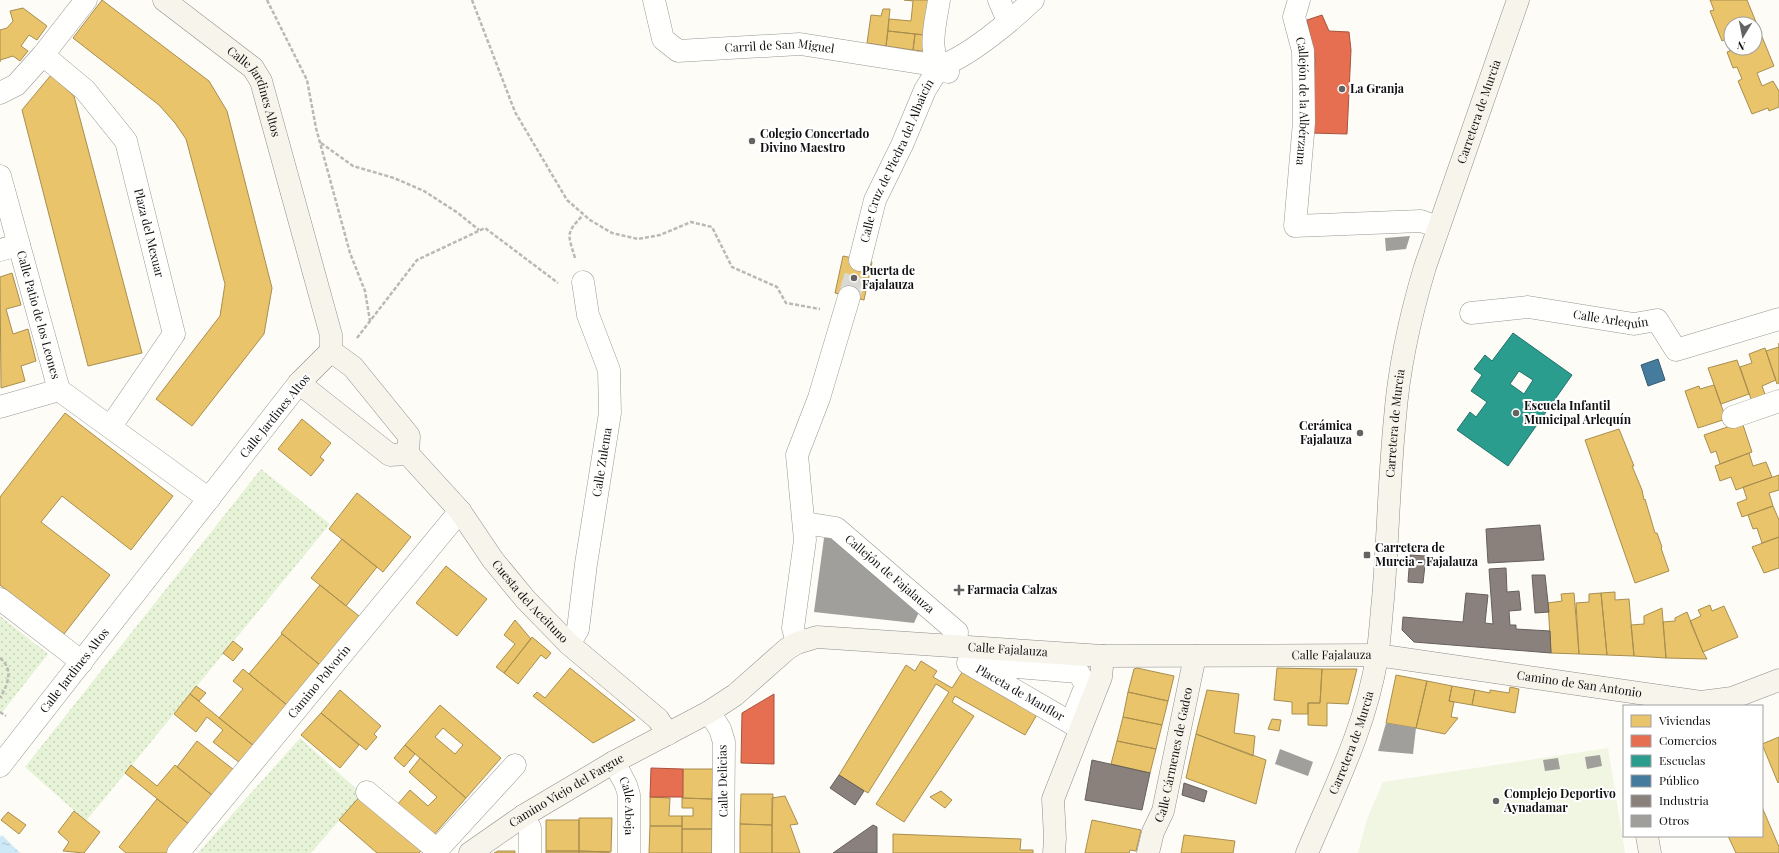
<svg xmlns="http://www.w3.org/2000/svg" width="1779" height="853" font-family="'Playfair Display',serif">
	<defs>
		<pattern id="grass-dots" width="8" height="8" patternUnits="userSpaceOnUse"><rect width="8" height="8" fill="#e7f3d7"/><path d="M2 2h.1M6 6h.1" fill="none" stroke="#c5cfb8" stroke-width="1.8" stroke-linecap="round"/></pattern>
		<pattern id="water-ripples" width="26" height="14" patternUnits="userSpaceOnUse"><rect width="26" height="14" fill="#cde8f7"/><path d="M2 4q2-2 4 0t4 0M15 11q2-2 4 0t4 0" fill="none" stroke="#afc6d3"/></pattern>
	</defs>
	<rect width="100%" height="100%" fill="#fdfcf7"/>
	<!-- grass -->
	<path fill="url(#grass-dots)" d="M261,469L330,524L86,821L25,767Z
		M0,616L48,654L0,715Z
		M300,738L362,794L311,853H198Z"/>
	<!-- pitch -->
	<path fill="#f0f6e1" d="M1608,748L1625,853H1358L1367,819L1383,782Z"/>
	<!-- water -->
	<path fill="url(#water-ripples)" d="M2,835L20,853H0V837Z"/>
	<!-- homes -->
	<path fill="#e9c46a" stroke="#a88e4f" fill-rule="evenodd" d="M102,0L209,81L227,111L272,288L264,334L192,426L156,399L220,316L225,284L186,139L175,123L159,105L73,38Z
		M904,0H939L934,36L888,31L889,19L911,21L913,1Z
		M1710,0H1747L1774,66L1757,73L1762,86L1773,81L1779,91V107L1769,111L1768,108L1752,114L1738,81L1742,79L1737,67L1733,68L1727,52L1730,51L1726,39L1722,41L1710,11L1714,10ZM1731,24H1755V48H1731Z
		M23,8L47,26L37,40L29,35L21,46L28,51L20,61L13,56L0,60V62V30L7,28L13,21L10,11Z
		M883,9H890L886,46L867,43L871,15L881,16Z
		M888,31L915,34L913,50L886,46Z
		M915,34L934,36L932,52L913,50Z
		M51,75L74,96L142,353L88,366L22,110Z
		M843,256L872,262L864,300L835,293Z
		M12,273L21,305L6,309L13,334L28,329L36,361L21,366L25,381L1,388L0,277Z
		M1779,343V383L1777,384L1766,351L1779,347Z
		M1765,348L1776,380L1762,386L1766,397L1752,402L1740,367L1752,363L1749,354Z
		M1737,360L1749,394L1721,404L1708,368Z
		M1714,385L1726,419L1698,428L1685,391L1699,386L1700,389Z
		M65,413L173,496L131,550L62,496L41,522L110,575L64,634L0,585V497Z
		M302,419L331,443L320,457L324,460L311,476L278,449Z
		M1742,422L1752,452L1720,464L1716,451L1711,453L1704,435Z
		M1619,429L1634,466H1632L1642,490L1644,500L1645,499L1655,533H1657L1662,547L1661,548L1669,571L1635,583L1585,440Z
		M1749,453L1753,466L1766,462L1772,477L1736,490L1731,477L1720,481L1715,466Z
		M1779,475V490L1769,493L1773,506L1742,517L1737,503L1747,499L1743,487Z
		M357,493L411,537L383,572L329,529Z
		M1773,506L1779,520V537L1762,543L1757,528L1753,529L1748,515Z
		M1779,537V568L1764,573L1752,547Z
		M342,539L377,567L346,606L311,578Z
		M446,566L487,599L457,636L416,603Z
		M320,585L359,616L320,665L281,633Z
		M1615,592V600L1629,599L1634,656L1607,655L1601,593Z
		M1574,593L1579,654L1551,653L1548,603L1562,601L1561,594Z
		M1601,593L1607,655L1579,654L1576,603L1589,602V594Z
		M1710,605L1712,611L1724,606L1738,637L1703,652L1690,621L1701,616L1698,610Z
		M1662,608L1666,658L1634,656L1631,625L1644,624V616Z
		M1687,612L1703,652L1707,659L1666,658L1663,622L1675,621V618Z
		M515,620L531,639L504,673L496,667L515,644L504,635Z
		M282,634L320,665L287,705L249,674Z
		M532,637L551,653L546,659L541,655L518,684L504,673Z
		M233,641L243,649L233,661L223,653Z
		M921,661L937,671L933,677L952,688L968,663L1042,706L1025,735L955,696L952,702L974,716L904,822L876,804L949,692L936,684L868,793L839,775L906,665L915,671Z
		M570,668L635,720L593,743L533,696L537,692L545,698Z
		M1137,668L1174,676L1168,701L1128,692L1134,669Z
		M1277,668L1322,669L1320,703H1308V714H1292V702L1274,700Z
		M243,669L287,705L254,746L219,718L243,689L233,681Z
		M1322,669H1357L1348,704L1327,703V726L1308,725V703H1320Z
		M1396,675L1427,681L1416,728L1386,723Z
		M1427,681L1452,686L1449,701L1454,702L1451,717L1458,718L1445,734L1416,728Z
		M196,686L206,693L199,701L190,694Z
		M1452,686L1475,690L1472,705L1449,701Z
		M1510,687L1519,689L1515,713L1472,705L1475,690L1490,693V690L1509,693Z
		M340,690L381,726L374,734L377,737L366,750L321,713Z
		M1207,690L1239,694L1234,733L1255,736L1253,756L1196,734Z
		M1128,692L1168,701L1162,725L1123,717Z
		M190,694L254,746L240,763L213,742L223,730L207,717L196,732L174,714Z
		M440,705L501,758L466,798L405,745ZM443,728L463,745L455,754L435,737Z
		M321,713L359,745L340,768L301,735Z
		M1123,717L1162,725L1156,749L1117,741Z
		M1272,719L1281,720L1279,731L1268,729Z
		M1196,734L1266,760L1256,804L1186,778Z
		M1779,737V782L1778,783L1762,744Z
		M197,741L234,770L213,796L177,767Z
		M1117,741L1156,749L1150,773L1111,764Z
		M405,745L415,754L404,767L394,758Z
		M420,758L466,798L433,836L397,805L410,790L428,806L437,797L409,772Z
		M131,765L157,786L175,765L213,796L190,825L125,773Z
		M683,769H713L712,799L682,798Z
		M941,791L952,800L945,808L930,797Z
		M362,794L424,847L419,853H377L339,820Z
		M741,794H773L772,825L740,824Z
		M785,796L798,824L790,825L800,853H772V798Z
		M650,797L670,798L669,816H682V826H650Z
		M682,798L712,799V829H682V816H693V808H682Z
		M157,799L190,825L167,853H126L119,847Z
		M1762,807L1779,847V853H1736L1728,836H1762Z
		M74,811L100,832L84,853L63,851L69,842L58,832Z
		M8,812L26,825L19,834L1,820Z
		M579,818H612L611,852L579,851Z
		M546,820H579V851H546Z
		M1092,820L1141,830L1136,851L1130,850L1129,853H1085Z
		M740,824L772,825V853H740Z
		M650,826H682V853H649Z
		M682,829H712V853H682Z
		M893,834L1021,839L1020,850H1033V853H893Z
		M1184,835L1235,841L1233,853H1181Z
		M498,851H515V853H494Z
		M546,851H579V853H546Z
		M579,851L609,852V853H579Z"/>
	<!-- shops -->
	<path fill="#e76f51" stroke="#a7533e" d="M1322,15L1329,31L1349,32L1351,50L1347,134L1311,133L1315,59L1307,20Z
		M774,694V764L741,763L742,713Z
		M651,768L683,769V797H650Z"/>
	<!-- schools -->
	<path fill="#2a9d8f" stroke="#227369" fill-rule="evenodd" d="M1513,333L1572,375L1508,466L1457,430L1470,412L1476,417L1487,402L1471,391L1482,375L1474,369L1485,355L1492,361ZM1519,371L1533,380L1524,394L1510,384Z"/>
	<!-- public -->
	<path fill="#457b9d" stroke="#355b73" d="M1658,359L1665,380L1648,386L1641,365Z"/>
	<!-- industry -->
	<path fill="#8a817c" stroke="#665f5c" d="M1540,525L1544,560L1488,563L1486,529Z
		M1410,555L1426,556L1423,583L1408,582Z
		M1506,568L1507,592L1519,591L1521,610L1509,611L1510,625H1516V629L1550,631L1551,653L1414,642L1402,630L1403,617L1463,622L1466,593L1488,595L1485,623L1493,624L1489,569Z
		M1532,575H1545L1549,612L1535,613Z
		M1092,760L1150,773L1142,810L1085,800Z
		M839,775L864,791L855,805L830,788Z
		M1184,783L1207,791L1204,802L1182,795Z
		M873,825L877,827V853H833Z"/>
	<!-- building -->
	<path fill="#a19f9c" d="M1410,236L1406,249L1386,251L1385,238Z
		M833,535L919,612L914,623L814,612L824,538Z
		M1386,723L1416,728L1413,754L1378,751Z
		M1280,749L1313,762L1308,776L1275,764Z
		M1600,755L1602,766L1587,769L1585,757Z
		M1558,758L1560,769L1545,771L1543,760Z"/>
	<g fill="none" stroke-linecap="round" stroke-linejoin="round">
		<!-- street-tunnel -->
		<path stroke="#dad9d4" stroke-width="22" stroke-dasharray="22 11" stroke-linecap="butt" d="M849,297L860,260"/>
		<!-- street casing -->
		<g stroke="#979795" stroke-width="23">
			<g id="street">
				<path id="s1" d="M654,0L663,39L678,51L800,44L940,66C967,58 1012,20 1033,0"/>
				<path d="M939,0C936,22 924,59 948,72"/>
				<path d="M999,0L1008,21"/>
				<path id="s2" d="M1299,0L1294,17L1303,51L1304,122L1295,226L1421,221L1438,227"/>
				<path id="s3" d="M43,55L85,90L126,141L174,334L111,426"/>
				<path d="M0,93L16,85L43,55L86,0"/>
				<path id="s4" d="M0,176L59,390L209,499"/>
				<path d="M0,250L19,245"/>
				<path id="s5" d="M860,260L875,200L902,145L925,90L940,66"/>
				<path id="s6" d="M1471,313L1528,307L1634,324L1657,320L1676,350L1779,319"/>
				<path d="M0,407L59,390"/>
				<path d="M1733,417L1779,401"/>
				<path id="s7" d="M805,523L836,528L957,632L956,646"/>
				<path d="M0,599L82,662"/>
				<path d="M797,643L793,628L805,540L797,455L819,398L849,297"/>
				<path id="s8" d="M569,644L578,629L586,564L610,413L609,370L588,315L583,282"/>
				<path d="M968,663L1078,672L1086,685L1071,723Z"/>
				<path d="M709,712L720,729L724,742L723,853"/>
				<path id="s9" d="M614,762L626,785L629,795V853"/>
				<path id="s10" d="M0,766L299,383"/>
				<path d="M367,792L437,850"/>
				<path d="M523,816L530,828V853"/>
				<path id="s11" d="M178,853L460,511"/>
				<path d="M438,853L437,850L515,765"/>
			</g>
		</g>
		<!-- secondary casing -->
		<g stroke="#8e8d8b" stroke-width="23">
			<g id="secondary">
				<path id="s12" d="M164,0L253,68L261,81L331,335V351L299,383L390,455L408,454"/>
				<path id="s13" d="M331,351L353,367L409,436L408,454L460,511L493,560L526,600L569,644L658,719L668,734"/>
				<path d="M1647,836L1650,853"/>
				<path id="s14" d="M470,853L523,816L614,762L709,712L735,695L787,649L797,643L817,637L1103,656L1377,655L1701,702L1732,698L1779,680"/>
				<path d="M1054,853L1055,838L1053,799L1101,677L1103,656"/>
				<path id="s15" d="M1148,853L1153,832L1163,811L1195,656"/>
				<path id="s16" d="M1307,853C1334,789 1366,726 1377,657C1380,638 1381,618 1383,599C1388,539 1389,479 1395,418C1399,366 1410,317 1425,267L1518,0"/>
			</g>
		</g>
		<!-- path -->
		<path stroke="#b9b9b8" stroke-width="2.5" stroke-dasharray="4 2" stroke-linecap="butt" d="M267,0L307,80L316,128L350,253L365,291L370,321
			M472,0L515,112L567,200L590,220L612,233L638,239L660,235L691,222L712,227L732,267L777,287L786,303L820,309
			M321,143L353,166L394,178L424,191L458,213L479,230
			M575,258C568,234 565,234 583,215
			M357,338L417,260L485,228L558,283
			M0,658C14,670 8,684 0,698
			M0,712L6,716"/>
		<!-- street -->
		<use href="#street" stroke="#fffffe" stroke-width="22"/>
		<!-- secondary -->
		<use href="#secondary" stroke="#f6f4eb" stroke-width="22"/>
	</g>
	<!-- markers -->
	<g fill="#646362" stroke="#fff" stroke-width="1.5">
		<circle cx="1342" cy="89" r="4"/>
		<circle cx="752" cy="141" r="4"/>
		<circle cx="854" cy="278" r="4"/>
		<circle cx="1516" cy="413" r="4"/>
		<circle cx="1360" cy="433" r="4"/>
		<rect x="1363" y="551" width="8" height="8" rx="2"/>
		<path d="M957 584h4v4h4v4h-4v4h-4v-4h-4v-4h4z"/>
		<circle cx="1496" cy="801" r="4"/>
	</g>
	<g text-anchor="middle" stroke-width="4" stroke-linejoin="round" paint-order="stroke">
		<!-- street labels -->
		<g font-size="12" fill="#111" stroke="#fff">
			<text dy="4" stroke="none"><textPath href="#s1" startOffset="161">Carril de San Miguel</textPath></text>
			<text dy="4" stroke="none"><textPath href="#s12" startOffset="133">Calle Jardines Altos</textPath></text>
			<text dy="4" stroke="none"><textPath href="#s2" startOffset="103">Callejón de la Albérzana</textPath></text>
			<text dy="4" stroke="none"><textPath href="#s16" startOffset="767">Carretera de Murcia</textPath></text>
			<text dy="4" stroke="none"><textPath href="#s5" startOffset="106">Calle Cruz de Piedra del Albaicín</textPath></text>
			<text dy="4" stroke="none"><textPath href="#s3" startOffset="215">Plaza del Mexuar</textPath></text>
			<text dy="4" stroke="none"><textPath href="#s4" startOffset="144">Calle Patio de los Leones</textPath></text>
			<text dy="4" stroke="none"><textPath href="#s6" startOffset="141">Calle Arlequín</textPath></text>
			<text transform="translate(275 416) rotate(-51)" y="4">Calle Jardines Altos</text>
			<text dy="4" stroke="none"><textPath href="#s16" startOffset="443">Carretera de Murcia</textPath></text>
			<text dy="4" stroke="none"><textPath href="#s8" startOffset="186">Calle Zulema</textPath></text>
			<text dy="4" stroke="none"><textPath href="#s7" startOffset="102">Callejón de Fajalauza</textPath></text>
			<text dy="4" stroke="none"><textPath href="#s13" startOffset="326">Cuesta del Aceituno</textPath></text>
			<text dy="4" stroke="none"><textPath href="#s14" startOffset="602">Calle Fajalauza</textPath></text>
			<text dy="4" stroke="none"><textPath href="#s14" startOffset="926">Calle Fajalauza</textPath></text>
			<text dy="4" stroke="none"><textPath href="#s10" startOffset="121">Calle Jardines Altos</textPath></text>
			<text dy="4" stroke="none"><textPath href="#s11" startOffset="222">Camino Polvorín</textPath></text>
			<text dy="4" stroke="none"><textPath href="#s14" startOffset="1176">Camino de San Antonio</textPath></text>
			<text transform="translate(1020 693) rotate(30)" y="4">Placeta de Manflor</text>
			<text dy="4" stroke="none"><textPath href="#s16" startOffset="119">Carretera de Murcia</textPath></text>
			<text dy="4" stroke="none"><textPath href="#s15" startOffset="102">Calle Cármenes de Gadeo</textPath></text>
			<text transform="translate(723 781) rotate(-91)" y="4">Calle Delicias</text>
			<text dy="4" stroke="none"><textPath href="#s14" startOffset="115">Camino Viejo del Fargue</textPath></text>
			<text dy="4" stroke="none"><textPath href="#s9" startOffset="47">Calle Abeja</textPath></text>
		</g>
		<!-- poi labels -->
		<g font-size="12" font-weight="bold" fill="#111" stroke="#fff" text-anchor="start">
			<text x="1350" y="93">La Granja</text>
			<text x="760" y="138">Colegio Concertado<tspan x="760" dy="14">Divino Maestro</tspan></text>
			<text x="862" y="275">Puerta de<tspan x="862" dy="14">Fajalauza</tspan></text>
			<text x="1524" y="410">Escuela Infantil<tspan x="1524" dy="14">Municipal Arlequín</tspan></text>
			<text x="1352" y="430" text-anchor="end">Cerámica<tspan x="1352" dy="14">Fajalauza</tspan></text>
			<text x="1375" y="552">Carretera de<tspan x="1375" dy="14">Murcia - Fajalauza</tspan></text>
			<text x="967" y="594">Farmacia Calzas</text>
			<text x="1504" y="798">Complejo Deportivo<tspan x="1504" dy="14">Aynadamar</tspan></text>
		</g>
	</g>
	<!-- legend -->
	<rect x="1623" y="705" width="140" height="132" fill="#ffffff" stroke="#a0a0a0"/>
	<rect x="1631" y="715" width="20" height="12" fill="#e9c46a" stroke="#a0a0a0"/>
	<text x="1659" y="725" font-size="12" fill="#111111">Viviendas</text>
	<rect x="1631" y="735" width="20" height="12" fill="#e76f51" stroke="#a0a0a0"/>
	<text x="1659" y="745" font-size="12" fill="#111111">Comercios</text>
	<rect x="1631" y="755" width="20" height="12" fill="#2a9d8f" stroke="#a0a0a0"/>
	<text x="1659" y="765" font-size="12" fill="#111111">Escuelas</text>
	<rect x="1631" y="775" width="20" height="12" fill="#457b9d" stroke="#a0a0a0"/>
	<text x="1659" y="785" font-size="12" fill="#111111">Público</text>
	<rect x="1631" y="795" width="20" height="12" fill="#8a817c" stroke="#a0a0a0"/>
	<text x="1659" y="805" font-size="12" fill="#111111">Industria</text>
	<rect x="1631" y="815" width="20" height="12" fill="#a19f9c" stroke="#a0a0a0"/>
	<text x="1659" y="825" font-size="12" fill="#111111">Otros</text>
	<!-- north arrow -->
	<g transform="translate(1743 36) rotate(190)"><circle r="19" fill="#ffffff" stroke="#a0a0a0"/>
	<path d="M0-3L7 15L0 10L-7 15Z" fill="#646362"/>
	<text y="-6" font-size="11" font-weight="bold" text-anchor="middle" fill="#111111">N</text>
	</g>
</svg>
